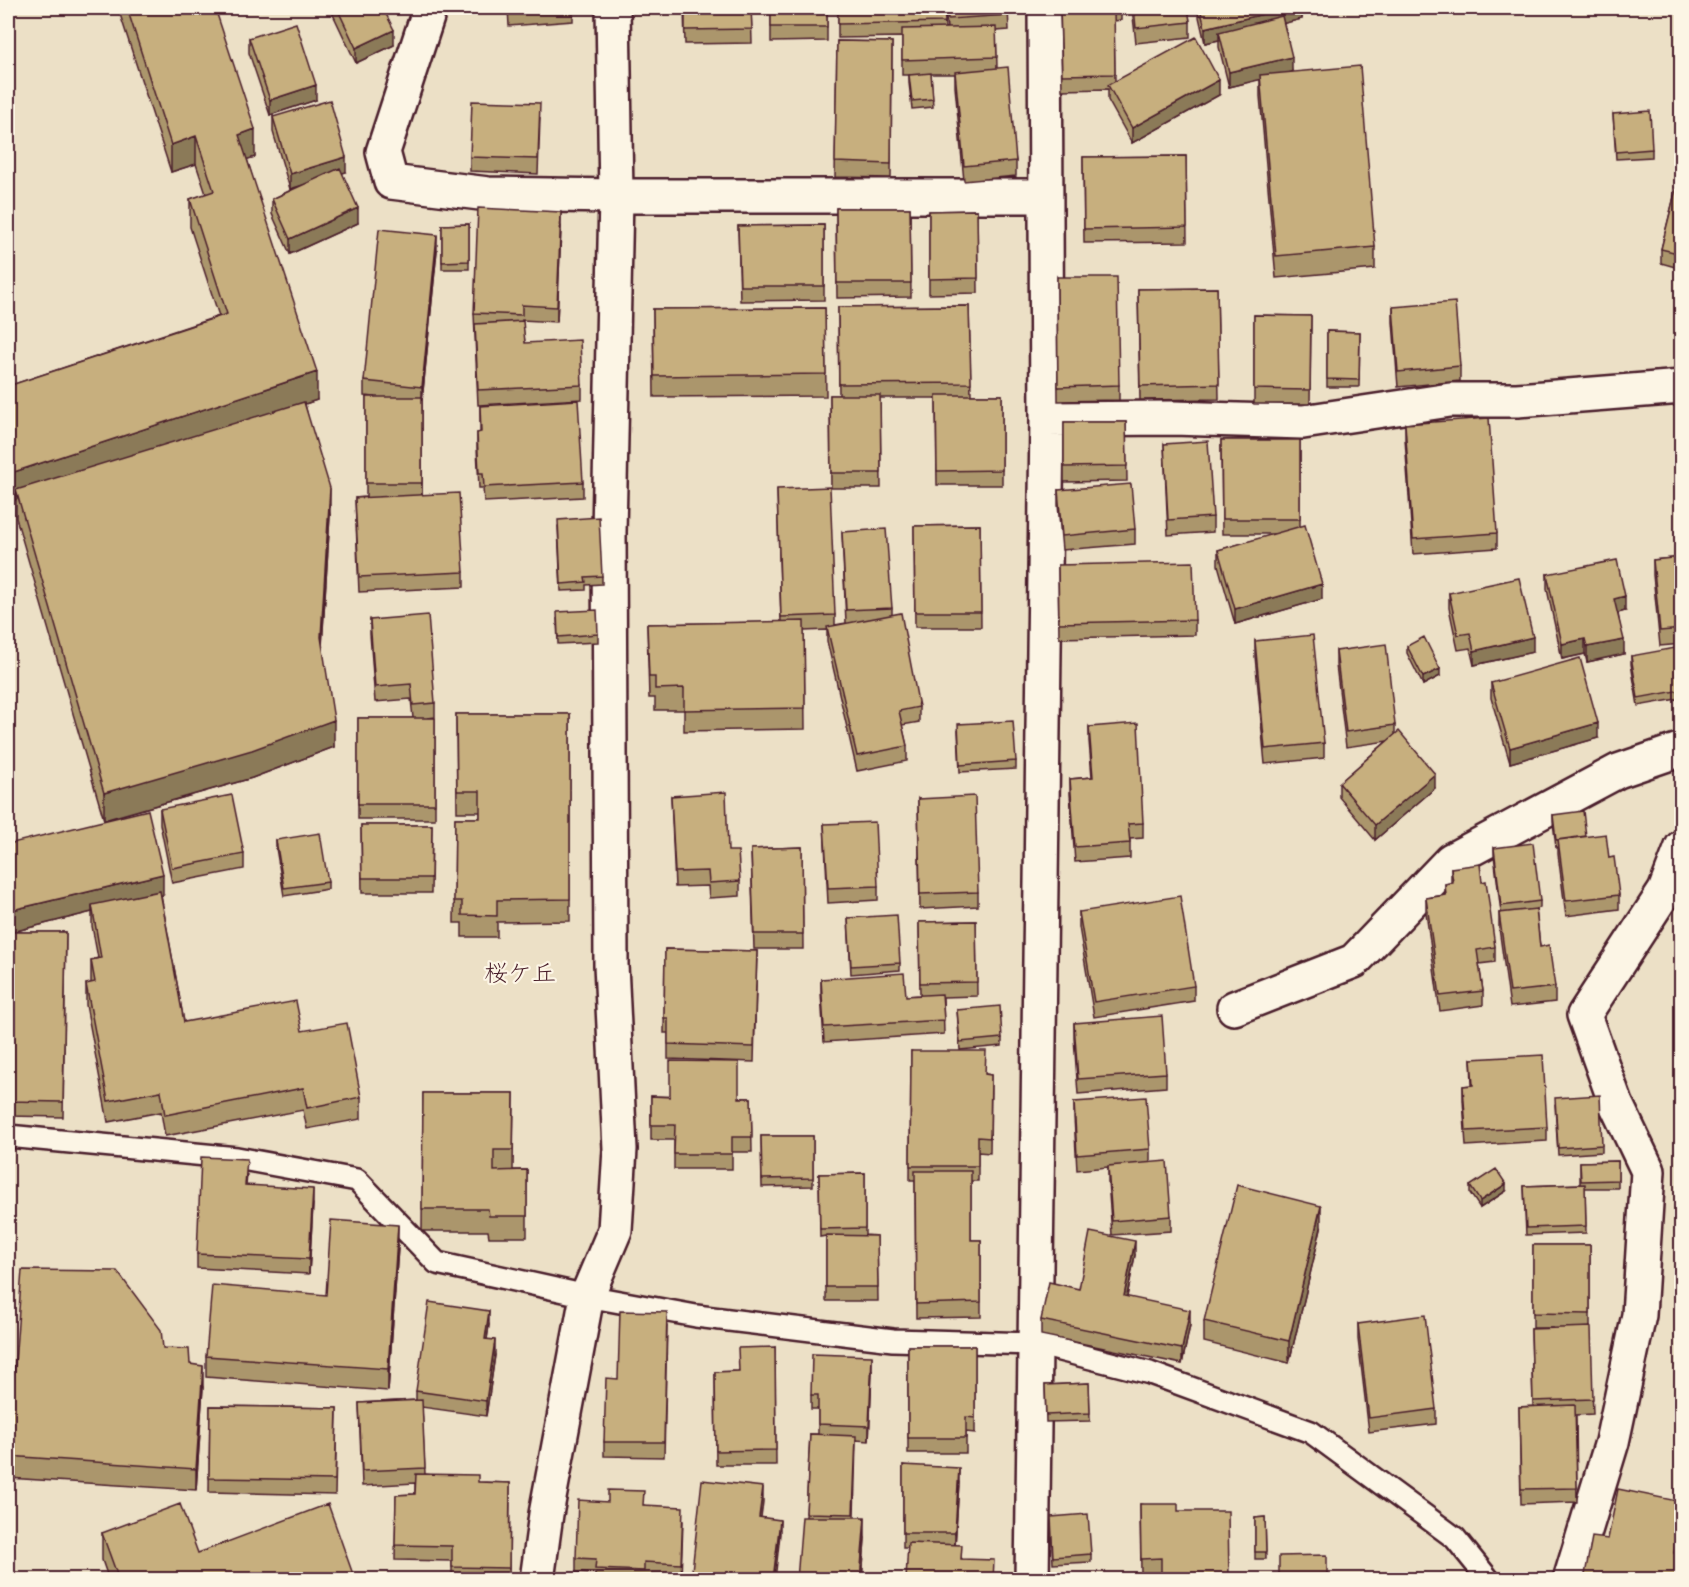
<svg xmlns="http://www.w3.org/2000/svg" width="1689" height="1587" font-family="Caveat,'Klee One',sans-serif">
	<rect width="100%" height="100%" fill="#ece0c6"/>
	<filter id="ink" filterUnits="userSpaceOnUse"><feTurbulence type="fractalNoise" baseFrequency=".0167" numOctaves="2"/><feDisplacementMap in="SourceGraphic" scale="12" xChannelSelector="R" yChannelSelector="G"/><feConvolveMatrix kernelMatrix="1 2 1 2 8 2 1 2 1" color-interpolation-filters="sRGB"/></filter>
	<g filter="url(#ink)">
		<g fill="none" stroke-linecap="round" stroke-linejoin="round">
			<!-- service casing -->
			<g stroke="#4a1f2b" stroke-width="26">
				<path id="service" d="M8,1136L237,1158L357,1180L437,1263L587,1296L696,1316L893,1340L1036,1344L1150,1373L1311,1432L1455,1538L1489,1580"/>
			</g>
			<!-- minor casing -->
			<g stroke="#4a1f2b" stroke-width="38">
				<path id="minor" d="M430,8L383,152L391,182L488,194L616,196H1046
					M1047,419L1173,418L1303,422L1450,400H1517L1682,387
					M1234,1008L1354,961L1451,860L1618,771L1682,749
					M1032,1580L1047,419L1045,8
					M1570,1580L1612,1442L1639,1315L1648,1171L1616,1104L1584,1015L1665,891L1682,847"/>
			</g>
			<!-- tertiary casing -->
			<g stroke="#4a1f2b" stroke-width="38">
				<path id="tertiary" d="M537,1580L546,1514L587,1296L615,1230L620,1149L611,965L609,532L616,196L613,8"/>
			</g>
			<!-- service -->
			<use href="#service" stroke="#fcf5e5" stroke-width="21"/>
			<!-- minor -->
			<use href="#minor" stroke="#fcf5e5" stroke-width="33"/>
			<!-- tertiary -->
			<use href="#tertiary" stroke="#fcf5e5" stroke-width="33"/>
		</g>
		<!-- wall -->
		<path fill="#ab966c" stroke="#4a1f2b" stroke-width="1.5" d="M118,8H215L255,157L247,159L317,400L305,404L330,515L322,645L334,747L252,778L104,820L16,518V499L8,502V386L219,316L190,227V199L206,194L196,164L171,172Z
			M330,8H387L384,9L394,45L356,63Z
			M508,8H573V21L509,26Z
			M684,8H751L752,43L685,44Z
			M771,8H827V41L771,42Z
			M838,8H944L945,28H947L945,8H1008L1009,30L996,31L997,68L1016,161V176L964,181L955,87V74H931L933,107L912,109L909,83V75H911H902V37L838,38Z
			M1060,8H1121V20L1114,21L1115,81L1219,95L1132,143L1108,100V89L1062,90Z
			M1132,8H1188L1190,22V37L1136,43Z
			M1197,8H1302V19L1283,23L1292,72L1375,247V269L1276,278L1260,96V79L1229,87L1219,47V40L1205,43Z
			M1353,8H1423V13Z
			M249,38L316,100L270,115L249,53Z
			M837,41L892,42L891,178L835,177Z
			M1613,114L1652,149V157L1616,159Z
			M273,117L346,172L342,173L358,223L290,254L272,214V199L304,184L290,189L273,132Z
			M540,118L538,174L470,171V157Z
			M1186,156L1187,242L1084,243L1083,157Z
			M1682,165V269L1661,263V249Z
			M836,208H910L911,297L837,298Z
			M977,210L978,293L929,294V211Z
			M469,224V269H442V225Z
			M824,225V300L740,301L738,226Z
			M561,227L557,322L522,320L525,343L582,385V399L478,405L474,313Z
			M437,250L422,401V495L464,572V587L359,592L355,498L366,497V397H375L364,396V381Z
			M1057,277L1119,385V400L1058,401Z
			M1217,288L1219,399L1140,400L1138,289Z
			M969,306L971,395H1002V485H937L936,398H880L881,488H831L830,395H839L838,307Z
			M1393,307L1460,366V381L1398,387L1393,322Z
			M825,308L826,396L654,397L653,309Z
			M1254,315L1311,316L1310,404H1254Z
			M1327,331L1360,332L1359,387H1327Z
			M480,406L583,482V497L484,502L483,488H479L477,448V433H480Z
			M1064,422H1126L1127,481L1064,482Z
			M1405,424L1497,533V548L1413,554L1405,439Z
			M1221,440H1300V527L1322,599L1235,624L1218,565V550L1276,534H1222Z
			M1164,444L1213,517V532L1168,535Z
			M777,489L835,615V625L846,623L842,532L892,608V615L919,707V722L902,725L907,746V761L857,771L827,641V630L804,631L805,729L684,731V710H655V698H649L647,624L781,622Z
			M1058,490L1135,529V544L1062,550L1058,505Z
			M980,525L981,627H915L914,526Z
			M558,527L602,576V584L586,585V590L561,591Z
			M1682,557V644L1660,646L1653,575V560Z
			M1058,565L1195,620V635L1059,638Z
			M1547,574L1625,611L1618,613L1624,654L1587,662L1585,654L1562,659L1547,589Z
			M1449,593L1533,652L1474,665L1470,648L1458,650L1449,608Z
			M557,619L598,634V642L558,644Z
			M370,620L435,703V717L428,718H435V819H358V718H413L411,699L375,702L370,634Z
			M1255,641L1324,743V758L1265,764L1255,656Z
			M1407,646L1440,676L1423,685L1407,653Z
			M1336,651L1395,725V734L1435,788L1375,840L1339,797V783L1387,741L1346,747L1336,665Z
			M1631,656L1682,688V698L1638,706L1631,664Z
			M1491,683L1598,738L1510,763L1491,698Z
			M456,714H570V921L497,922V937H462V923H454L455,818H480V812H457Z
			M1089,727L1143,823V838L1130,839V858L1075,862L1070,794V779L1092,777L1089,741Z
			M958,731L1016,761V769L960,772Z
			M671,796L728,851L740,881V896L709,898L708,886L675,887Z
			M918,799L978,892V906L920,909Z
			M160,809L244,854V869L172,883L160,824Z
			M1553,815L1586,836L1609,858L1619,895V909L1566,916L1558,854V847L1556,848L1553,822Z
			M824,824L878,886V900L828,903Z
			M361,825H432L431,893H362Z
			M276,840L328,882V889L284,896L276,848Z
			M8,844L163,895L161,896L184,1022L302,1031L361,1097V1119L307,1129L303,1110L165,1136L161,1112L108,1122L86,1005V984L91,983V960L98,958L92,926V912L12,932H66L63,1117L8,1116Z
			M802,847L803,949H754L751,849Z
			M1494,848L1540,901V908L1536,909L1540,947L1555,987V1002L1510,1007L1499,928V913H1501L1494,855Z
			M1451,868L1482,882L1495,947V962L1479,964L1483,991V1005L1440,1011L1426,913V898L1445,895V884L1451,883Z
			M1677,884H1682V932L1677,899Z
			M1079,912L1194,986V1001L1094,1017L1079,927Z
			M848,918L900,963V970L851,974Z
			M976,921L977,996L943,997L944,1034L824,1042L821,993V979L906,996L920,995L919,922Z
			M665,949L757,951L754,1062L668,1059V1033H664Z
			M957,1010L1002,1038V1046L960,1050Z
			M1074,1023L1166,1073V1087L1078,1094L1074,1038Z
			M911,1051L986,1074L991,1075L990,1153L978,1152V1181H971V1240H981V1317L916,1318L915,1180H910Z
			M1471,1059L1547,1127V1141L1466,1146L1463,1100V1086L1472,1085Z
			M423,1093H514L513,1170H527V1237H489L488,1231H422Z
			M651,1096L751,1098L752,1152H732V1169H674V1140H651Z
			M1074,1102L1150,1149V1163L1171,1216V1231L1112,1235L1108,1181V1167L1077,1170L1074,1117Z
			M1555,1105L1602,1145V1152L1558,1155Z
			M761,1136H813V1186L762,1187Z
			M1618,1161V1188H1585L1586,1233L1526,1235L1524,1186L1580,1184V1162Z
			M865,1173V1235L877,1236L878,1301H826V1236L820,1237L819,1174Z
			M247,1174L246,1186L313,1204L309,1274L197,1268V1254Z
			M1470,1186L1506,1191L1480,1208L1470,1193Z
			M1321,1228L1289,1363L1204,1342V1321Z
			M1533,1245H1590V1327L1593,1414L1576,1415L1577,1502L1521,1504L1519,1407L1533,1406L1531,1329L1553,1328H1533Z
			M398,1247L388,1391L206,1377V1356L326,1295Z
			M1135,1255L1127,1297L1190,1325L1182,1364L1041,1335V1320L1079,1289Z
			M1358,1324L1436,1409V1424L1369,1432L1358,1339Z
			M489,1325L487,1339L495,1355L486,1416L422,1407L425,1474L478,1482L510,1483L509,1580H452V1561L395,1560L396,1495L415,1494V1483L362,1486L359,1403L416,1400V1391Z
			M667,1327L664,1457L604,1456V1442L618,1379Z
			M908,1346H975V1433L966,1432V1453H908Z
			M775,1347L776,1465H716L715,1372L738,1371Z
			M163,1348L190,1364L203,1387L196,1490L8,1478V1456Z
			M872,1371L869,1441L856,1440L854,1517L865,1538L862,1580H797L806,1517L810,1434H818V1409H811V1395Z
			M1089,1383L1090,1421L1046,1422L1045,1385Z
			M210,1406L337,1408L335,1495L209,1492Z
			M903,1465L959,1482L955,1545L962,1559L993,1580L908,1548H903Z
			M1140,1504L1178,1511L1229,1580L1161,1575V1573H1141Z
			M644,1505L683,1521L681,1579L644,1577V1580H595V1573L576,1572V1558Z
			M1051,1517L1091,1554V1562L1053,1564Z
			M1265,1517L1266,1559H1255V1518Z
			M102,1533L198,1553L355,1580H109L102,1560Z"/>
		<!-- shaded-wall -->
		<path fill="#8b7a58" stroke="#4a1f2b" stroke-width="1.5" d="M1288,8H1302V19L1221,39L1219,32V40L1205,43V28Z
			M394,30V45L356,63V48Z
			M1292,57V72L1229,87V72Z
			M1219,80V95L1132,143V128Z
			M316,85V100L270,115V100Z
			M255,129V157L239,162V135Z
			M196,136V164L171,172V145Z
			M346,157V172L290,189V174Z
			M358,208V223L290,254V239Z
			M561,212V227L557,322V307Z
			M437,235V250L422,401V498V387Z
			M317,372V400L18,498L16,490V499L8,502V474Z
			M330,488V515L321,664V637Z
			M1322,584V599L1235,624V609Z
			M1625,596V611L1614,614V599Z
			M1533,637V652L1474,665V651Z
			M1585,639V654L1562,659V644Z
			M1624,640V654L1587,662V647Z
			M1440,669V676L1423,685V677Z
			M334,720V747L252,778L104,820V793Z
			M1598,723V738L1510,763V748Z
			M1435,774V788L1375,840V825Z
			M163,874V895L93,912L92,905V912L8,933V911Z
			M1506,1184V1191L1480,1208V1201Z
			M313,1189V1204L309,1274V1259Z
			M1321,1206V1228L1289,1363V1341Z
			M398,1225V1247L388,1391V1369Z
			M1135,1241V1255L1124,1311V1296Z
			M1190,1310V1325L1182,1364V1349Z
			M489,1311V1325L485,1354V1339Z
			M495,1340V1355L486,1416V1401Z
			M872,1356V1371L869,1441V1426Z
			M203,1366V1387L196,1490V1469Z
			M959,1468V1482L955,1548V1533Z
			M763,1487V1502L759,1532V1517Z
			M1682,1513V1535L1674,1574V1553Z
			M865,1517V1538L862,1580H860Z
			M780,1520V1534L775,1580H773Z"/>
		<!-- building -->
		<path fill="#c7af7e" stroke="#4a1f2b" stroke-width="1.5" d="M127,8H215L255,129L239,135L317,372L8,474V386L227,314L190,199L214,191L196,136L171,145Z
			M337,8H383L394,30L356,48Z
			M509,8H559L509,11Z
			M685,8H751L752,29L685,30Z
			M771,8H827V27H771Z
			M838,8H944L945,22L838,24Z
			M947,8H1008L1009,15L948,19Z
			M1060,8H1114L1115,74L1062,75Z
			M1134,8H1188L1190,22L1136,28Z
			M1200,8H1288L1205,28Z
			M1282,16L1292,57L1229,72L1219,32Z
			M296,23L316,85L270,100L249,38Z
			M996,27L997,57L902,60V29Z
			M1196,37L1219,80L1132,128L1108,85Z
			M837,41L892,42L891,164L835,162Z
			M1360,66L1375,247L1276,256L1260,75Z
			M1008,67L1016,161L964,166L955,72Z
			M931,73L933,99L912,101L909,75Z
			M330,100L346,157L290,174L273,117Z
			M472,101L540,103L538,159L470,157Z
			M1650,111L1652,149L1616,152L1613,114Z
			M1186,156L1187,227L1084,229L1083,157Z
			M1682,165V254L1661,249Z
			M340,168L358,208L290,239L272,199Z
			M478,208L561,212L557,307L522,305V315L474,313Z
			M836,208H910L911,283H837Z
			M977,210L978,278L929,279V211Z
			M469,224V261L442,262V225Z
			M824,225V286H740L738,226Z
			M379,229L437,235L422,387L364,381Z
			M1057,277H1117L1119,385L1058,387Z
			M1217,288L1219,384L1140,386L1138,289Z
			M1455,302L1460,366L1398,372L1393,307Z
			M969,306L971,383L839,384L838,307Z
			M825,308L826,374L654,376L653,309Z
			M1254,315L1311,316L1310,390L1254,389Z
			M523,321L525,343L580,340L582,385L478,390L475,324Z
			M1327,331L1360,332L1359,380L1327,379Z
			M830,395H880L881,473H831Z
			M936,395H1002V470L937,471Z
			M366,397H422V483H366Z
			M578,400L583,482L484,487L483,473H479L477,433L481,432L480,406Z
			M304,402L330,488L321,637L334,720L252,750L104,793L16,490Z
			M1489,418L1497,533L1413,539L1405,424Z
			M1064,422H1126L1127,466L1064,467Z
			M1221,440H1300V519H1222Z
			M1208,441L1213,517L1168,520L1164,444Z
			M1131,484L1135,529L1062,536L1058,490Z
			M830,487L835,615L781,617L777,489Z
			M459,493L464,572L359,577L355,498Z
			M599,517L602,576L585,577L586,582L561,584L558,520Z
			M980,525L981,612H915L914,526Z
			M1305,525L1322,584L1235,609L1218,550Z
			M886,529L892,608L846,610L842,532Z
			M1682,557V629L1660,631L1653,560Z
			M1617,560L1625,596L1614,599L1624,640L1587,647L1585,639L1562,644L1547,574Z
			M1193,562L1195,620L1059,623L1058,565Z
			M1519,578L1533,637L1474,651L1470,633L1458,635L1449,593Z
			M597,610L598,634L558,637L557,612Z
			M901,613L919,707L899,711L907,746L857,756L827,627Z
			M428,615L435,703L413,705L411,684L375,687L370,620Z
			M804,621L805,708L684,710V688L655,689V677H649L647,624Z
			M1313,635L1324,743L1265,749L1255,641Z
			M1424,637L1440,669L1423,677L1407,646Z
			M1386,644L1395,725L1346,732L1336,651Z
			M1675,648L1682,690L1638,698L1631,656Z
			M1580,658L1598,723L1510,748L1491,683Z
			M456,714H570V899L497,900V916L462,915V901H454L455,818H480V791H457Z
			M358,718H435V804H358Z
			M1013,721L1016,761L960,765L958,724Z
			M1138,723L1143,823L1128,824L1130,843L1075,847L1070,779L1093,777L1089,727Z
			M1399,731L1435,774L1375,825L1339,783Z
			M726,792L728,851H738L740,881L709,883L708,871L675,872L671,796Z
			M232,795L244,854L172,868L160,809Z
			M975,796L978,892L920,894L918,799Z
			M148,810L163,874L8,911V844Z
			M1583,811L1586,836L1556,840L1553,815Z
			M875,822L878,886L828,888L824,824Z
			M361,825H432L431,878H362Z
			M320,833L328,882L284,888L276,840Z
			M1606,834L1609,858L1614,857L1619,895L1566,901L1558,840Z
			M1533,843L1540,901L1501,906L1494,848Z
			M802,847L803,934H754L751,849Z
			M1480,864L1482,882L1486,881L1495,947L1477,950L1483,991L1440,996L1426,898L1446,895L1445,884L1453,882L1451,868Z
			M1677,884H1682V917Z
			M160,891L184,1022L296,1001L302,1031L347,1023L361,1097L307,1108L303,1088L165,1115L161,1091L108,1101L86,984L95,982L91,960L101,958L92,905Z
			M1180,896L1194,986L1094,1002L1079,912Z
			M1536,909L1540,947L1549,945L1555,987L1510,992L1499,913Z
			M897,915L900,963L851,966L848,918Z
			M976,921L977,982L920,983L919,922Z
			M8,932H66L63,1102L8,1101Z
			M665,949L757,951L754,1047L668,1044V1018H664Z
			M904,973L906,996L942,994L944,1020L824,1027L821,979Z
			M1000,1006L1002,1038L960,1042L957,1010Z
			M1162,1016L1166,1073L1078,1079L1074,1023Z
			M911,1051H986L985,1074L991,1075L990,1138L978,1137V1166H910Z
			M1543,1055L1547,1127L1466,1131L1463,1086L1473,1085L1471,1059Z
			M670,1061L739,1062V1098H751L752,1137H732V1154H674L675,1125H651V1096L670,1097Z
			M423,1093H514L513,1150H494V1171L527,1170V1216H489L488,1209H422Z
			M1600,1095L1602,1145L1558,1148L1555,1098Z
			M1146,1097L1150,1149L1077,1155L1074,1102Z
			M761,1136H813V1178L762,1179Z
			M201,1157L247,1159L245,1185L313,1189L309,1259L197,1254Z
			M1167,1161L1171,1216L1112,1221L1108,1166Z
			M1618,1161V1180L1581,1181L1580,1162Z
			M1496,1169L1506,1184L1480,1201L1470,1186Z
			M915,1171H971V1240H981V1302L916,1304Z
			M865,1173V1228L820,1229L819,1174Z
			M1585,1184L1586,1226L1526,1228L1524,1186Z
			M1237,1185L1321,1206L1289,1341L1204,1321Z
			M331,1220L398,1225L388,1369L206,1356L212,1285L326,1295Z
			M1090,1232L1135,1241L1124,1296L1190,1310L1182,1349L1041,1320L1049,1282L1079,1289Z
			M826,1235L877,1236L878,1287H826Z
			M1533,1245H1590V1314L1533,1313Z
			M22,1270L117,1271L161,1330L163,1348L189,1349L190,1364L203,1366L196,1469L8,1456Z
			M429,1302L489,1311L485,1339L495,1340L486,1401L416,1391Z
			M620,1311L667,1312L664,1442H604L606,1378L618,1379Z
			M1425,1315L1436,1409L1369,1418L1358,1324Z
			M1591,1327L1593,1399L1533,1401L1531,1329Z
			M908,1346H975V1418L966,1417V1438H908Z
			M775,1347L776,1450L716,1451L715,1372L739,1371L738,1348Z
			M812,1354L872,1356L869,1426L818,1424V1395H811Z
			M1089,1383L1090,1413L1046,1415L1045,1385Z
			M422,1400L425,1468L362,1471L359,1403Z
			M1575,1405L1577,1488L1521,1489L1519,1407Z
			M210,1406L337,1408L335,1480L209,1478Z
			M810,1434L856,1436L853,1514L806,1513Z
			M903,1465L959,1468L955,1533H903Z
			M416,1474L478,1475V1482L510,1483L509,1568L452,1567V1546L395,1545L396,1495L415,1494Z
			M702,1480L763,1487L759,1517L780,1520L773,1580H691Z
			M1618,1489L1682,1502V1513L1674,1553L1682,1555V1580H1584L1592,1537L1608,1539Z
			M608,1490L644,1491L643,1505L683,1507L681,1564L644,1562V1571L595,1569L596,1559L576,1558L578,1500L608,1502Z
			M180,1504L198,1553L328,1504L355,1580H119L102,1533Z
			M1140,1504H1178V1511H1228L1229,1580H1149V1575H1161V1558L1141,1559Z
			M1088,1514L1091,1554L1053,1557L1051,1517Z
			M802,1517H865L860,1580H797Z
			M1265,1517L1266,1552H1255V1518Z
			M908,1543L962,1545L961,1559L994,1560L993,1580H906Z
			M1327,1555V1580H1279V1556Z"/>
	</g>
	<g text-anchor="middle" stroke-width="4.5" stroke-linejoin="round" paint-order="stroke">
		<!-- quarter labels -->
		<g font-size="24" fill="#4a1f2b" stroke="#fcf5e5">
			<text x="520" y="981">桜ケ丘</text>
		</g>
	</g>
	<!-- margin -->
	<rect width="1689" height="1587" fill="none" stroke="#fcf5e5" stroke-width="30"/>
	<rect x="15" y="15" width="1659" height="1557" fill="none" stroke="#4a1f2b" stroke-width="2" filter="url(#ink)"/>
</svg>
